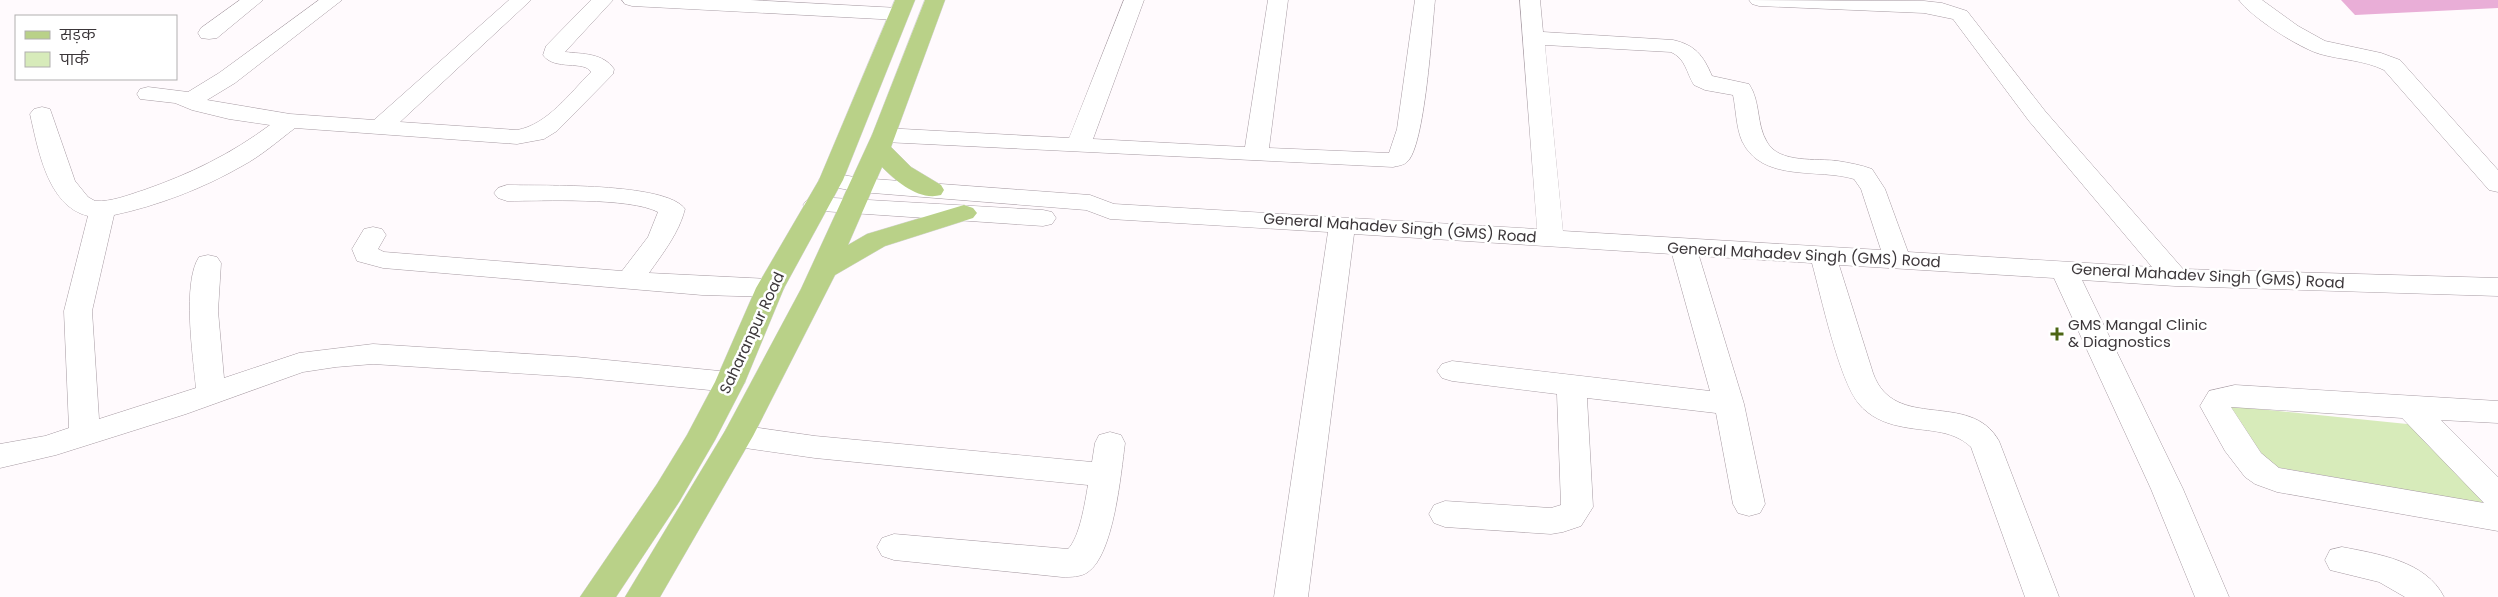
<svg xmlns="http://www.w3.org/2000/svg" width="2498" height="597" font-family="Poppins,'Noto Sans Devanagari',sans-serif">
	<rect width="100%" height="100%" fill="#fffafd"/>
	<!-- green -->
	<path fill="#d7ebba" d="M2229,406L2417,425L2493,505L2270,466Z"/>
	<!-- water -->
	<path fill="#e9aed7" d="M2341,0H2498V8L2355,15Z"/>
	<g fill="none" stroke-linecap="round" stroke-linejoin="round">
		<!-- minor casing -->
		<g stroke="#a69aa2" stroke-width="1">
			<path id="minor" d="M240,0H263L217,38L209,39L201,38L198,33L201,28Z
				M319,0H342L235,83L207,100L290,114L374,120L509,0H531L400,122L517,130C547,125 570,93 591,72C585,60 554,71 543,55L546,46L591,0H613L565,52C583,54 603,53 614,69L613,74L557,131L544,139L517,144L295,128C278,141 261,156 242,166C204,188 157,206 114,215L92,311L99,419L196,388C193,356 182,283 199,257L208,255L217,257L221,263L218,311L224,378L299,353L373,344L576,357L730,372L740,375L745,382L740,389L730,392L576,377L373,364L336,367L303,372L186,414L56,455L0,468V444L45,436L69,428L64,311L88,216C47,206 38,148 30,114L34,109L42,107L50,109L75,181L88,197L95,201C112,202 128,195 144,190C190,174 231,154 270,125L229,119L192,110L175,103L140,99L137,94L140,89L148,87L188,92L219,73Z
				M622,0H750L899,8L906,10L909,14L906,18L899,20L632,6L625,4Z
				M1124,0H1144L1093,139L1245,147L1268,0H1288L1269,148L1389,153L1397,129L1415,0H1435C1432,28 1425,147 1407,162C1404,165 1398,166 1393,167L884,142L876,140L872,135L876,130L884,128L1069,138Z
				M1520,0H1540L1543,32L1673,40C1695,45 1703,55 1712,76L1749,84C1761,102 1756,124 1767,142C1779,164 1817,158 1838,161C1850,163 1861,165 1872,169L1885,189L1908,252L2152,267L2029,121L1953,19L1924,13L1759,6L1752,4L1749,0L1924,1L1942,3L1967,11L2045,111L2183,269L2498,278V296L2175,286L2082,280L2183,489L2229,597H2195L2151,489L2054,278L1839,265L1873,373C1894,433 1970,389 1999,441L2059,597H2025L1971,447C1951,428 1924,432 1899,426C1884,423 1869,416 1859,404C1839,380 1821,296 1812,263L1699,256L1744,404L1765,504L1760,513L1749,516L1738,513L1733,504L1716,413L1587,398L1593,507L1581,526L1563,532L1551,534L1445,527L1434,523L1429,514L1434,505L1445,501L1551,508L1561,505L1557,394L1452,381L1442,378L1437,371L1442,364L1452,361L1710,391L1672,254L1354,234L1308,597H1274L1328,232L1110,219L1086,210L860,192L822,185L819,180L822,175L831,173L860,178L1090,195L1114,204L1537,229ZM1545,45L1671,52C1686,59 1686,72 1694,85L1705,90L1733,95C1736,109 1736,127 1742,141C1762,183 1818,168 1854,179L1861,189L1881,250L1563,231Z
				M2239,0H2262L2298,26L2325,41L2381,53L2400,60L2498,170V192L2489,190L2384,70C2364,60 2341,60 2320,54C2299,48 2251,17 2239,0Z
				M507,185C541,186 666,182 685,209C679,233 663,253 649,273L770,279L780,282L784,288L780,294L770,297L702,295L383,268L357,261L352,249L364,229L373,227L382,229L386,235L378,249L384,252L622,271L648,237L658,212C629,197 543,201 507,201L498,198L494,193L498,188Z
				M816,197L1043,210L1052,212L1056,218L1052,224L1043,226L807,210L803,205L807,200Z
				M2235,385L2498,401V423L2441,420L2498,477V531L2277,492L2255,484L2245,477L2225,451L2200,406L2209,391ZM2231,407L2402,418L2484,503L2279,468L2261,453Z
				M738,425L815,436L1092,462L1095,443L1099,435L1110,432L1121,435L1125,443C1121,473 1114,554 1088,572C1081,577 1071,577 1062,577L894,560L882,556L877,547L882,538L894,534L1068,549C1080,537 1085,502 1088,485L815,458L738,447L727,444L723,436L727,428Z
				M2342,547C2378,554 2426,561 2444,597H2405L2379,582L2330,570L2325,560L2330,550Z"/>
		</g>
		<!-- major casing -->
		<g stroke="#d8d7d8" stroke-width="1">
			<path id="major" d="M895,0H915L843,180L784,288L745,382L715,440L679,502L616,597H580L657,484L687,435L715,382L756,288L819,180Z
				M925,0H945L891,147L911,167L941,185L944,190L941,195C919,201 897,182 882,167L848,245L867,234L964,205L973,208L977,213L973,218L885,246L835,275L753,436L660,597H625L725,431L801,289L872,135Z"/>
		</g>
		<!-- minor -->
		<use href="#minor" fill="#fff" fill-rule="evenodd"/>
		<!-- major -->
		<use href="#major" fill="#b9d188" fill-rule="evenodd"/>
	</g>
	<!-- markers -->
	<path fill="#4c6414" stroke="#fff" stroke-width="2" d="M2054.5 326.5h5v5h5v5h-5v5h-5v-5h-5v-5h5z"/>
	<g text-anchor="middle" stroke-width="5" stroke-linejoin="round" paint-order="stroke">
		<!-- street labels -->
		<g font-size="15" fill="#3c373a" stroke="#fff">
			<text transform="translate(1400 228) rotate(4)" y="5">General Mahadev Singh (GMS) Road</text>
			<text transform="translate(1804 255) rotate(3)" y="5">General Mahadev Singh (GMS) Road</text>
			<text transform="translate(2208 276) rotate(3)" y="5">General Mahadev Singh (GMS) Road</text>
			<text transform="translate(752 333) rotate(-65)" y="5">Saharanpur Road</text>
		</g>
		<!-- poi labels -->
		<g font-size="15" fill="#3c373a" stroke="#fff" text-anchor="start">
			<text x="2068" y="330">GMS Mangal Clinic<tspan x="2068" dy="17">&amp; Diagnostics</tspan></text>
		</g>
	</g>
	<!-- legend -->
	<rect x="15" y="15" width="162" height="65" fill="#ffffff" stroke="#b1afb0"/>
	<rect x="25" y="31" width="25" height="8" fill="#b9d188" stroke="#b1afb0"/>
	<text x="60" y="40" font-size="15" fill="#3c373a">सड़क</text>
	<rect x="25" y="52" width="25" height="15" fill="#d7ebba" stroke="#b1afb0"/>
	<text x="60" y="65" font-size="15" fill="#3c373a">पार्क</text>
</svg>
